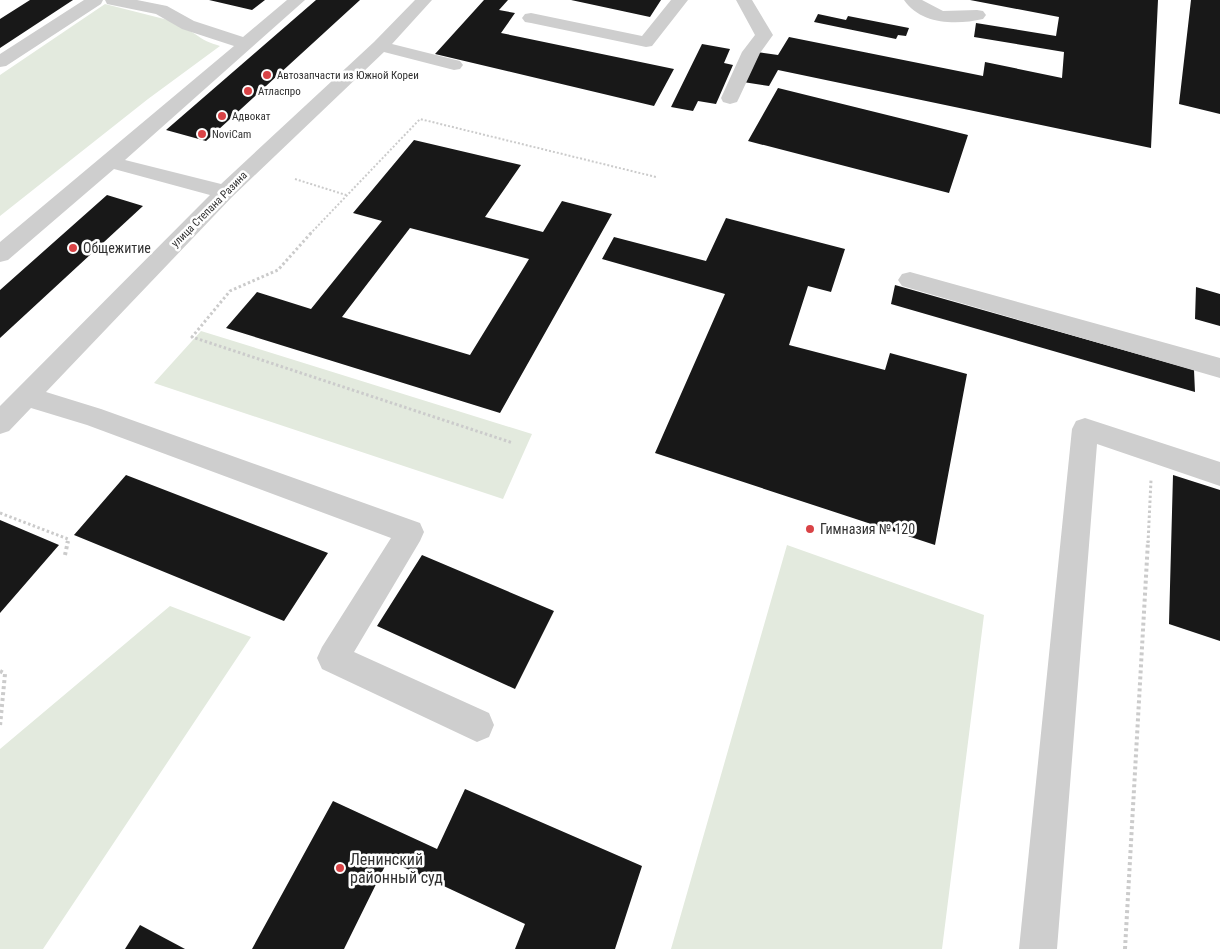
<svg xmlns="http://www.w3.org/2000/svg" width="1220" height="949" font-family="'Roboto Condensed',sans-serif">
	<rect width="100%" height="100%" fill="#fff"/>
	<!-- green -->
	<path fill="#e3eade" d="M105,4L176,22C184,32 187,28 195,34C203,40 210,43 220,46L148,99L0,216V75Z
		M201,331L532,434L503,499L154,383Z
		M787,545L984,615L942,949H671Z
		M170,606L251,637L43,949H0V749Z"/>
	<!-- building -->
	<path fill="#181818" fill-rule="evenodd" d="M30,0H73L0,48V19Z
		M209,0H265L252,10Z
		M316,0H360L206,141L166,130Z
		M484,0H508L499,10L515,13L501,33L674,69L654,106L435,54Z
		M571,0H661L650,17Z
		M970,0H1158L1151,148L778,70L769,86L743,82L757,52L778,55L789,37L983,76L985,62L1062,78L1064,52L974,37L976,23L1056,36L1059,17Z
		M1191,0H1220V114L1179,104Z
		M818,14L846,20L848,16L909,28L906,36L898,35L896,39L814,22Z
		M702,44L730,49L724,63L733,65L716,104L698,101L693,111L671,107Z
		M778,88L968,135L949,193L748,141Z
		M414,140L521,165L485,217L543,232L562,201L612,214L500,413L226,328L257,292L311,309L382,221L353,213ZM410,228L529,259L470,355L342,317Z
		M107,195L143,206L0,338V290Z
		M726,218L845,249L831,292L808,286L789,345L885,370L890,353L967,374L935,545L655,453L725,294L602,259L614,237L706,261Z
		M895,285L1194,370L1195,392L891,304Z
		M1196,287L1220,294V326L1195,319Z
		M126,475L328,553L284,621L74,535Z
		M1173,475L1220,490V641L1169,624Z
		M0,520L59,545L0,613Z
		M422,555L554,611L515,689L377,626Z
		M465,789L642,866L615,949H515L525,924L388,860L344,949H252L333,801L437,849Z
		M140,925L185,949H125Z"/>
	<g fill="none" stroke-linecap="round" stroke-linejoin="round">
		<!-- path-far2 -->
		<path stroke="#cbcbcb" stroke-width="2" stroke-dasharray="2 2" stroke-linecap="butt" d="M295,179L346,195
			M310,234L420,119L656,177"/>
		<!-- path-far1 -->
		<path stroke="#cbcbcb" stroke-width="3" stroke-dasharray="2.5 2.5" stroke-linecap="butt" d="M311,233L278,270L230,291L192,337L513,443
			M0,513L68,539L67,543
			M1148,543L1151,480"/>
		<!-- path -->
		<path stroke="#cbcbcb" stroke-width="4" stroke-dasharray="3 3" stroke-linecap="butt" d="M65,555L68,541
			M0,671L5,674L0,726
			M1125,949L1148,541"/>
		<!-- minor -->
		<path fill="#cecece" fill-rule="evenodd" d="M84,0H103L101,4L6,66L0,67V54Z
			M105,0H137L167,6L194,21L243,37L287,0H305L125,160L221,184L374,42L415,0H432L392,44L460,61L463,65L460,69L454,70L384,52L232,197L46,392L101,409L420,523L424,532L420,541L354,652L489,713L494,725L489,737L477,742L322,669L317,658L322,647L391,538L87,425L31,408L9,431L0,434V406L210,195L114,169L8,260L0,262V242L234,46L182,29L156,14L107,4Z
			M671,0H688L652,46L646,47L531,23L525,22L522,18L525,14L531,13L642,36Z
			M736,0H752L773,35L760,53L739,98L737,102L730,104L723,102L721,98L742,52L755,35Z
			M904,0H922L943,11L977,10L983,11L986,15L983,19C957,25 921,25 904,0Z
			M910,272L1220,358V378L902,286L898,280L902,274Z
			M1085,418L1220,462V486L1097,444L1057,949H1019L1072,429L1076,421Z"/>
	</g>
	<!-- markers -->
	<g fill="#d94346" stroke="#fff" stroke-width="2">
		<circle cx="267" cy="75" r="5"/>
		<circle cx="248" cy="91" r="5"/>
		<circle cx="222" cy="116" r="5"/>
		<circle cx="202" cy="134" r="5"/>
		<circle cx="73" cy="248" r="5"/>
		<circle cx="810" cy="529" r="5"/>
		<circle cx="340" cy="868" r="5"/>
	</g>
	<g text-anchor="middle" stroke-width="5" stroke-linejoin="round" paint-order="stroke">
		<!-- far-poi labels -->
		<g font-size="11" fill="#313131" stroke="#fff" text-anchor="start">
			<text x="277" y="79">Автозапчасти из Южной Кореи</text>
			<text x="258" y="95">Атласпро</text>
			<text x="232" y="120">Адвокат</text>
			<text x="212" y="138">NoviСam</text>
		</g>
		<!-- far-street labels -->
		<g font-size="11" fill="#313131" stroke="#fff">
			<text transform="translate(209 209) rotate(-45)" y="4">улица Степана Разина</text>
		</g>
		<!-- poi labels -->
		<g font-size="14" fill="#313131" stroke="#fff" text-anchor="start">
			<text x="83" y="253">Общежитие</text>
			<text x="820" y="534">Гимназия № 120</text>
		</g>
		<!-- near-poi labels -->
		<g font-size="16" fill="#313131" stroke="#fff" text-anchor="start">
			<text x="350" y="865">Ленинский<tspan x="350" dy="18">районный суд</tspan></text>
		</g>
	</g>
</svg>
